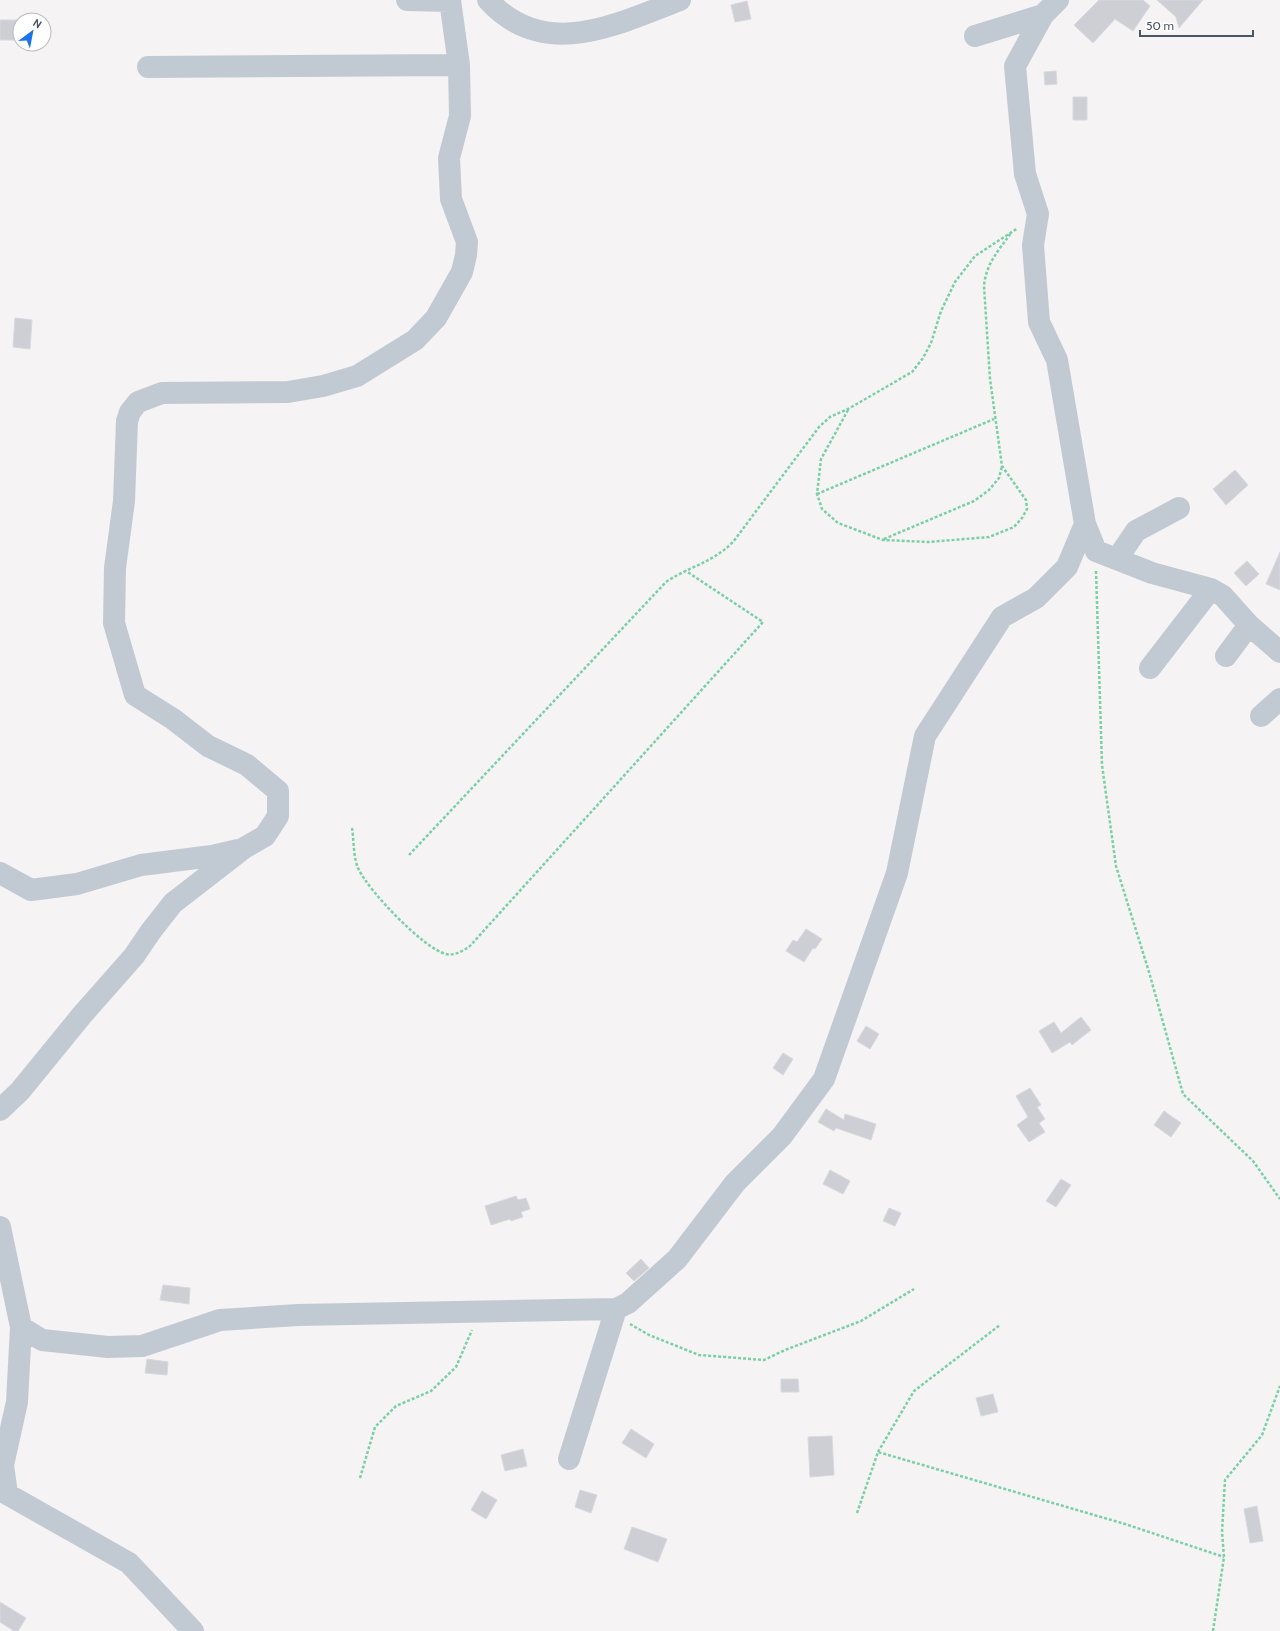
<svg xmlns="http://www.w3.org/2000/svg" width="1280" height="1631" font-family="Cabin,sans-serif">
	<rect width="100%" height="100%" fill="#f5f3f3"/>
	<!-- building -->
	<path fill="#cdcfd5" stroke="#d7d9de" d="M1099,0H1143L1150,6L1133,31L1115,19L1093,43L1074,25Z
		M1157,0H1203L1179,28L1176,17Z
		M747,1L751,19L735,22L731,5Z
		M0,20H20V38H17V40H0Z
		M1056,71L1057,84L1045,85L1044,72Z
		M1073,97H1087V120H1073Z
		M15,318L32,320L30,349L13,347Z
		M1235,470L1248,485L1226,505L1213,489Z
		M1280,552V590L1266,584Z
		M1247,561L1259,574L1246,586L1234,573Z
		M806,929L822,939L815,949L813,948L804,962L786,951L793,940L797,942Z
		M1081,1017L1091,1030L1072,1045L1070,1042L1052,1053L1039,1031L1054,1022L1061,1033Z
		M866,1026L879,1034L870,1049L857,1041Z
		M783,1053L793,1059L783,1075L773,1068Z
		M1030,1088L1041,1105L1037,1107L1045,1119L1039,1123L1045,1132L1029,1142L1017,1125L1028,1117L1016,1096Z
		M826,1109L844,1120L845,1114L876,1124L871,1140L836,1128L834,1131L818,1122Z
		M1164,1111L1181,1123L1171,1137L1154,1125Z
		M830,1170L850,1181L843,1194L823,1184Z
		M1061,1179L1071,1185L1056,1207L1046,1201Z
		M516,1196L518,1200L526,1198L530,1209L521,1212L523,1217L511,1221L510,1219L491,1225L485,1206Z
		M889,1208L901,1213L895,1226L883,1221Z
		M641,1259L649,1268L634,1281L626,1273Z
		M163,1285L190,1288L189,1304L160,1300Z
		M147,1359L168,1362L167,1375L145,1373Z
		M781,1379H798L799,1392H781Z
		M993,1394L998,1412L981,1416L976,1398Z
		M631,1429L654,1444L646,1458L622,1443Z
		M832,1436L834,1475L810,1477L808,1437Z
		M523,1449L527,1466L505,1471L501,1455Z
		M580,1490L597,1495L591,1513L575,1507Z
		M482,1491L497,1500L486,1519L471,1510Z
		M1257,1506L1263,1541L1250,1543L1244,1509Z
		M632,1527L667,1539L658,1562L624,1549Z
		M0,1602L26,1618L18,1631H14L0,1622Z"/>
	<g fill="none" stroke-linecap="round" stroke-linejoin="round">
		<!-- path -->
		<path stroke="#7ad0a6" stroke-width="2.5" stroke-dasharray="3 2" stroke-linecap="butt" d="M848,410L821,459L817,494L822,509L838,523L883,540L929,542L989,537L1014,527L1022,518L1027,509L1026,500L1002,466L990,379L984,286C986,264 998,251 1011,233
			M817,494L994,419
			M884,539L974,501L989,490L999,478L1002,466
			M1096,571L1102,765L1116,866L1149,972L1183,1094L1253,1161L1280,1199
			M352,828C354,840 353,859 359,870C369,891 424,949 446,954C455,956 462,951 469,947L763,622L686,571
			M409,855L666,582C690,566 712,563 733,542L819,427L830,417L848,409L912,372L923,358L931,343L941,311L955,282L975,256L1018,228
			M630,1324L649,1335L699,1355L764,1360L785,1350L861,1321L914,1289
			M878,1452L914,1391L1000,1325
			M360,1478L375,1427L396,1406L431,1391L456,1367L472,1330
			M857,1513L878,1452L1125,1524L1224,1557
			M1213,1631L1224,1557L1222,1532L1225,1480L1262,1435L1280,1386"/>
		<!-- minor -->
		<path stroke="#c1cad2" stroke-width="22" d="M407,0L450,1
			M488,0C544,62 617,24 680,0
			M1058,0L1043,15L1015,66L1025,174L1038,214L1033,245L1039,322L1057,360L1085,524L1096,551L1152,573L1211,589L1223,596L1249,625L1280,652
			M975,36L1043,15
			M148,67L459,65
			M1117,559L1136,531L1179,508
			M1226,656L1249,625
			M1150,668L1211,589
			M1261,716L1280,699
			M0,873L31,890L77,884L141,865L212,856L238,850
			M0,1110L20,1091L82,1015L134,956L151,931L173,903L244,848L265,836L278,816V791L247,765L208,746L173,719L135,695L114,623L115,568L124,501L127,421L130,412L138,402L162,393L288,392L323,386L357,376L415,340L436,318L462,272L466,255L467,242L451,199L449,158L460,116L459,65L450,0
			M0,1227L21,1327L17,1402L3,1465L7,1494L129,1563L193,1631
			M21,1327L42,1340L108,1347L142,1346L220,1320L298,1315L616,1309L628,1303L677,1259L735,1183L782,1136L824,1079L897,873L925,736L1002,617L1036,598L1067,567L1085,524
			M569,1459L616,1309"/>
	</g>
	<!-- north arrow -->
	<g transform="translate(32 32) rotate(32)"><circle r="19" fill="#ffffff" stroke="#b7bbc0"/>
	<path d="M0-3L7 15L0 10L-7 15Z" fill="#1a73e8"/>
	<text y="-6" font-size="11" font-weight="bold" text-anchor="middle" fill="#4a5661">N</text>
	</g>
	<!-- scale -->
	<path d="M1140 30v6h113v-6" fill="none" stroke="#4a5661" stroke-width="2"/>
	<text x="1146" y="30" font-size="12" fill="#4a5661" stroke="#ffffff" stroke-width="3" paint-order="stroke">50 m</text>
</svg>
